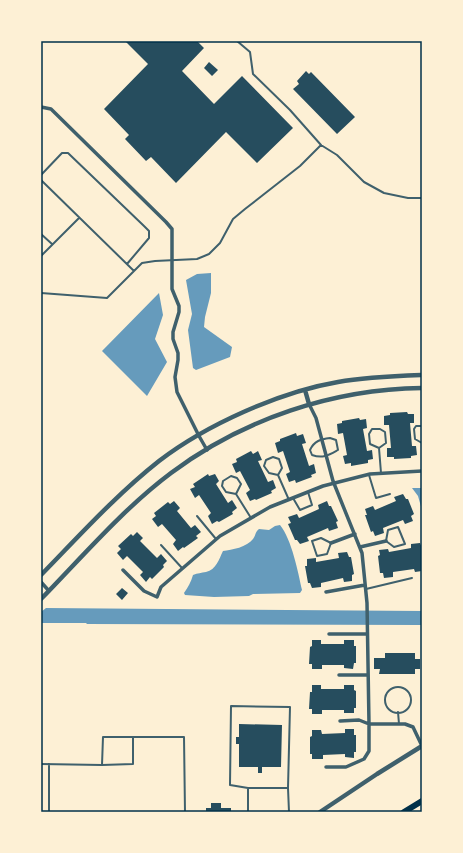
<svg xmlns="http://www.w3.org/2000/svg" width="463" height="853" font-family="Bitter,serif">
	<rect width="100%" height="100%" fill="#fdf0d5"/>
	<!-- water -->
	<path fill="#669bbc" d="M211,273V293L205,317L204,327L232,347L230,357L196,370L193,368L188,330L192,314L186,280L197,274Z
		M159,293L163,315L155,339L167,362L147,396L102,351Z
		M412,488H422V510L418,496Z
		M280,525C292,540 298,572 302,590L300,593L253,594L249,596L214,597L185,595L184,593C188,587 191,582 193,575C198,573 201,573 206,572C216,570 219,559 223,551C232,550 247,547 253,539C256,535 255,532 259,529L269,530L275,526Z
		M46,608L422,611V625L87,624L86,623H41V612Z"/>
	<!-- building -->
	<path fill="#264d5e" d="M125,41H197L204,48L182,71L214,104L242,76L293,128L257,163L226,132L176,183L151,157L146,161L125,139L129,135L104,109L148,64Z
		M209,62L218,70L212,76L204,68Z
		M306,71L309,74L311,72L355,117L337,134L293,89L299,84L297,81Z
		M407,412L408,414H414V423H410L412,446H416L417,455L411,456V458L394,459V457H387V448H391L389,425H384V416L390,415V413Z
		M359,418L360,420L366,419L367,428L363,429L367,451L372,450L373,459L368,460V463L351,466V463L345,464L343,456L347,455L343,433L338,434L337,424L342,423V421Z
		M296,433L297,436L303,434L306,443L302,444L309,466L314,464L316,473L311,475L312,477L296,483L295,480L289,482L286,474L290,472L283,451L278,453L275,443L280,441V439Z
		M251,451L253,454L258,451L262,460L258,461L268,482L273,480L276,488L271,491L272,493L256,500L255,499L250,501L246,493L250,490L240,471L236,473L232,464L237,462L236,459Z
		M208,474L209,476L215,474L219,481L216,484L228,503L232,500L237,508L232,512L233,514L219,522L217,521L212,524L208,516L211,513L199,495L195,498L190,489L195,487L193,484Z
		M403,494L406,499H408L414,514L411,516L413,521L405,524L403,520L383,528L384,533L375,536L373,531L371,532L365,515H367L365,509L373,506L375,510L396,501L394,497Z
		M174,501L180,508L177,511L191,528L195,525L201,532L196,536L198,538L184,548L183,547L178,551L173,544L176,540L162,524L158,527L152,519L156,516L154,513L168,502L170,504Z
		M327,501L329,506H331L338,521L336,522L338,528L329,531L328,528L307,537L309,541L300,544L297,540H295L288,524L291,523L288,517L297,514L299,518L319,509L318,505Z
		M137,532L143,538L140,541L157,558L161,554L167,561L163,565L164,567L152,579L150,577L146,582L140,575L143,572L127,556L123,560L117,553L121,549L118,546L131,534L133,536Z
		M420,543L422,548V571L415,572L414,569L393,572V577L384,578L383,573H380L378,556L380,555L379,550L388,549L389,552L411,548V544Z
		M347,552L349,557H351L354,574L352,575V581L344,582L343,578L321,583V587L312,588L310,583H308L305,566H307V559L316,558V562L339,558L338,553Z
		M122,588L128,593L122,600L116,594Z
		M312,640H321V644H344V640H354V646H356V663H354L353,669L344,668V665H322V669H312V664H309L310,647L312,646Z
		M385,653H415V659H420V669H415V674H379L380,669H374V658H385Z
		M312,685H321V689H344V685H354V690L356,691V708H354V713H344V710H322V714H312V709H309L310,692H312Z
		M239,724L282,725L281,767H262V773H258V767H239V744H236V737H239Z
		M345,729H354V735H356V752H354V758L345,757V754L323,755V759H312V754H310V737L312,736V730H321L322,734L345,733Z
		M211,803H221V808H231V812H206V808H211Z"/>
	<g fill="none" stroke-linecap="round" stroke-linejoin="round">
		<!-- service -->
		<path stroke="#3f606c" stroke-width="2" d="M237,41L250,52L253,74L290,110L321,145
			M41,175L62,153H68L144,226L149,231V238L127,264
			M41,180L134,271
			M41,234L52,244
			M41,256L79,218
			M41,293L107,298L142,263L155,261L197,259L209,254L220,243L233,219L245,209L300,166L321,145L337,155L364,182L384,193L408,198H422
			M422,426H416L414,429L415,439L422,443
			M330,438L336,440L338,450C329,455 323,459 312,455L310,450C314,441 321,439 330,438Z
			M379,448L386,443L385,432L380,429H372L369,434L370,444L379,448L381,473
			M273,457L279,459L282,468L278,475L269,473L264,466L266,460Z
			M278,475L289,500
			M369,475L376,498L390,494
			M236,494L241,484L237,478L231,476L223,481L222,486L226,492L236,494L251,518
			M293,498L300,510L312,505L308,492
			M197,516L216,539
			M398,527L405,544L394,547L386,541L388,530Z
			M321,538L331,543L327,554L317,556L312,541Z
			M161,545L182,568
			M366,589L412,578
			M385 700a13 13 0 1 1 26 0a13 13 0 1 1-26 0Z
			M398,712L399,724
			M41,764L102,765L103,737H184L185,812
			M102,765L133,764V737
			M248,788L230,785L231,706L290,707L288,788
			M49,812V764
			M248,812V788H288L289,812"/>
		<!-- minor -->
		<path stroke="#3f606c" stroke-width="3.5" d="M41,107L51,109L166,222L172,229V289L179,306V312L173,332V339L178,353V360L175,377L177,392L199,436L207,450
			M309,404L316,418L333,481L362,553L367,603L369,724H405L413,727L422,746
			M331,543L355,534
			M360,547L386,541
			M123,570L144,591L157,597L161,587L220,536L270,507L323,486L370,474L422,471
			M41,582L49,591
			M326,592L365,585
			M329,634H367
			M339,675H368
			M326,767H346L364,759L369,751V724L359,720L340,721"/>
		<!-- tertiary -->
		<path stroke="#3f606c" stroke-width="4.5" d="M305,390L309,404
			M41,575C79,536 116,495 159,461C206,425 279,392 338,382C365,377 394,376 422,375
			M41,599C83,556 123,509 171,473C243,419 333,389 422,388
			M320,812L377,774L422,746"/>
		<!-- trunk -->
		<path stroke="#003049" stroke-width="6" d="M404,812L422,801"/>
	</g>
	<!-- border -->
	<rect width="463" height="853" fill="none" stroke="#fdf0d5" stroke-width="84"/>
	<rect x="42" y="42" width="379" height="769" fill="none" stroke="#003049" stroke-width="1.5"/>
</svg>
